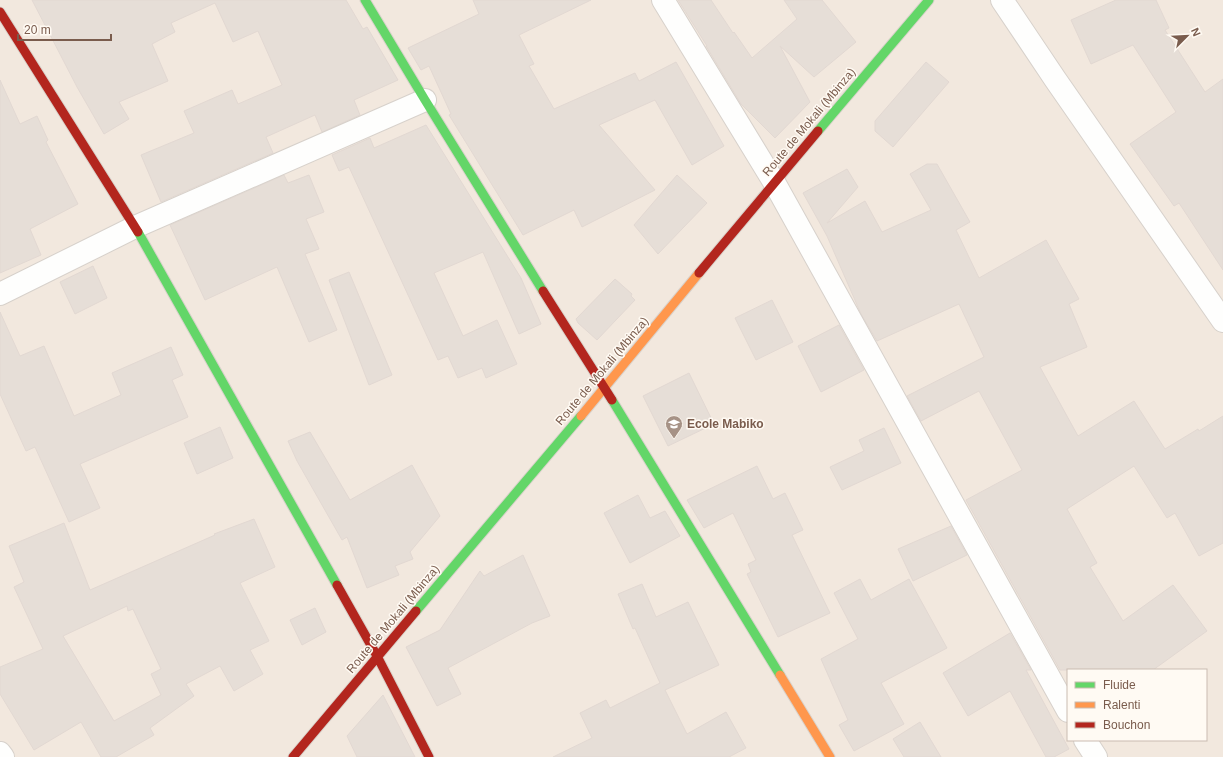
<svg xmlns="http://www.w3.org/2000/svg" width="1223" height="757" font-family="Arial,sans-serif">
	<rect width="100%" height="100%" fill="#f9f5f0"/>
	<!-- residential -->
	<path fill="#f2e8de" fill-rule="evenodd" d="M0,0H1223V757H0ZM1068,670H1206V740H1068Z"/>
	<!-- building -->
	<path fill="#e6ded7" stroke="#e2d8d2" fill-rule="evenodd" d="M32,0H346L363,29L367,27L398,80L354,100L360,115L322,132L315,115L266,137L273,153L161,202L141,155L194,133L184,111L232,90L238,104L282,85L258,31L233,42L215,3L171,23L175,32L152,44L168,81L119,102L129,119L104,134L77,87Z
		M473,0H591L519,35L534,64L529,66L554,109L635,73L639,81L676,62L724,146L692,165L655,100L599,125L655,190L582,227L574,210L523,235L449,115L451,114L429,66L421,70L408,48L479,14Z
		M678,0H711L733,33L734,32L752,58L797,19L784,0H822L856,42L814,77L780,46L810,102L775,138L741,104L706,46H707Z
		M1116,0H1156L1169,28L1165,30L1205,92L1223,79V270L1179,203L1174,206L1130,144L1176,112L1133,45L1091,64L1071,20Z
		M926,62L949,82L893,147L875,131V121Z
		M0,80L20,124L37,116L48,140L46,142L78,204L30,229L41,255L0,273Z
		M426,125L521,278L541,324L519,334L483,252L434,273L463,336L497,320L517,364L486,378L482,368L458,378L448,356L438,360L349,167L339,171L332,155L370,138L374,148Z
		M927,164H937L970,222L956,230L979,278L1046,240L1079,299L1069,304L1087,347L1040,367L1078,436L1134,401L1165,449L1198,429L1199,431L1223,416V543L1199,556L1175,513L1167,518L1134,466L1067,509L1097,563L1090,567L1123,621L1173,585L1207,631L1153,670H1060L966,500L1022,470L979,391L921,421L907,396L984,357L959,304L877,341L861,314L827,236L803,193L847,169L858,187L827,223L865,201L882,232L931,210L910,174Z
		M284,175L288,183L309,175L324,212L306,219L319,249L305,254L337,330L309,342L277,267L205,300L170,225Z
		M677,175L707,203L658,254L634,225Z
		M93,266L107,298L75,314L60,282Z
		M349,272L392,375L369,385L329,280Z
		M615,279L632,294L631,296L635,300L597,340L578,323L576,319Z
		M772,300L793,342L756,360L735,318Z
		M0,312L20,356L44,346L74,416L121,395L112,373L171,347L183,375L172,380L188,417L80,464L100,508L69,522L35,447L26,451L0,394Z
		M839,325L864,370L821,392L798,346Z
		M689,373L714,424L668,446L643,396Z
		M220,427L233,458L197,474L184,443Z
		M884,428L901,463L842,490L830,467L864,451L859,440Z
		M310,432L350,500L412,465L440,516L410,552L413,559L395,566L399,575L367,588L347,537L342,540L297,461L288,441Z
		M757,466L773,499L785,493L803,530L792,535L830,613L778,637L747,574L751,572L748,564L756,560L733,513L704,528L687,500Z
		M638,495L650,518L665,511L680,536L630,563L604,513Z
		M254,519L275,567L240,583L269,641L250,650L263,674L234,691L220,666L186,684L194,696L150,728L154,735L116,757H101L81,722L34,750L0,694V667L43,649L14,587L24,582L9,546L64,523L90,590L215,535L214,534ZM127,606L128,611L133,609L161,669L151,674L161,695L114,721L63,636Z
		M951,526L967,555L913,581L898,549Z
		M523,555L550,616L532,623L448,668L461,694L437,706L406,647L440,630L480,571L484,576Z
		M860,579L871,600L909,579L947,648L881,683L904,724L854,751L839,725L848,720L821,659L858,639L834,593Z
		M642,584L656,617L688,602L719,665L665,690L687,734L726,712L746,748L729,757H553L592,738L580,713L606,700L610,708L660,683L635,628L633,629L618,594Z
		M315,608L326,632L302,645L290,620Z
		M1010,633L1031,670H1026L1069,749L1054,757H1046L1010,691L968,716L943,673Z
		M383,695L415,757H357L347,736Z
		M920,722L941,757H904L893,739Z"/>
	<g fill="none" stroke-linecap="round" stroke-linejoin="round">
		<!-- street casing -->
		<g stroke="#d7d1cb" stroke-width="24">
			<path id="street" d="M663,0L774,182L1068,711
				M1002,0L1055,79L1223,321
				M0,294L135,227L425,100
				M1085,740L1096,757
				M0,753L3,757"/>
		</g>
		<!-- fast casing -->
		<g stroke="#d9d2cb" stroke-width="11">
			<path id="fast" d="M365,0L425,100L543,291
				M818,131L929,0
				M138,232L337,585
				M612,400L780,675
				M416,611L581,416"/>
		</g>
		<!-- slow casing -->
		<g stroke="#d9d2cb" stroke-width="11">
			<path id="slow" d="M581,416L699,273
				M780,675L830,757"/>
		</g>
		<!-- jam casing -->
		<g stroke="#d9d2cb" stroke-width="11">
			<path id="jam" d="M0,12L138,232
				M699,273L818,131
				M543,291L612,400
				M337,585L377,656L429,757
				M293,757L416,611"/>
		</g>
		<!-- street -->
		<use href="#street" stroke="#fefefd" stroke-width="22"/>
		<!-- fast -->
		<use href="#fast" stroke="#63d668" stroke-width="9"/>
		<!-- slow -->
		<use href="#slow" stroke="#ff974d" stroke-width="9"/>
		<!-- jam -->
		<use href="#jam" stroke="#b3261e" stroke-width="9"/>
	</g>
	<!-- icons -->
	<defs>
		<g id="school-pin" transform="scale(0.9)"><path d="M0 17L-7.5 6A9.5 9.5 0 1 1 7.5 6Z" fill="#a69286" stroke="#fffaf3"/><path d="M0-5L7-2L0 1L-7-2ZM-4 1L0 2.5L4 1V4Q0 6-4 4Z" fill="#fff"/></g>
	</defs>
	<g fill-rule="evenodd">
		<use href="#school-pin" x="674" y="424"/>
	</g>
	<g text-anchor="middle" stroke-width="3" stroke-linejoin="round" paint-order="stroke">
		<!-- street labels -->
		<g font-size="12" fill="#7a5c4d" stroke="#fffaf3">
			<text transform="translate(809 122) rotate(-50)" y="4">Route de Mokali (Mbinza)</text>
			<text transform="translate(602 371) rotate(-50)" y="4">Route de Mokali (Mbinza)</text>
			<text transform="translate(393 619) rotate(-50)" y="4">Route de Mokali (Mbinza)</text>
		</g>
		<!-- poi labels -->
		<g font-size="12" font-weight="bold" fill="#7a5c4d" stroke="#fffaf3" text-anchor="start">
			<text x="687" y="428">Ecole Mabiko</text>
		</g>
	</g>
	<!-- legend -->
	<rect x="1067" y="669" width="140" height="72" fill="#fffaf3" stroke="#cabbb1"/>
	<rect x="1075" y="682" width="20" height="6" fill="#63d668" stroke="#cabbb1"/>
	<text x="1103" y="689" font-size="12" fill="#7a5c4d">Fluide</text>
	<rect x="1075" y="702" width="20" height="6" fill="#ff974d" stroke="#cabbb1"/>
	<text x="1103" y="709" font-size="12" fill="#7a5c4d">Ralenti</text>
	<rect x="1075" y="722" width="20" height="6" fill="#b3261e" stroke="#cabbb1"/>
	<text x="1103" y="729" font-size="12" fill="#7a5c4d">Bouchon</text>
	<!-- north arrow -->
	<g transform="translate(1187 36) rotate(66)" stroke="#fffaf3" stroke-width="3" paint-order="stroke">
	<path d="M0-3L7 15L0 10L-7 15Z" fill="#7a5c4d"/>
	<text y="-6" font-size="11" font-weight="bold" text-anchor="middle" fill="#7a5c4d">N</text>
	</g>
	<!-- scale -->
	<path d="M18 34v6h93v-6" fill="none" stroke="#7a5c4d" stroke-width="2"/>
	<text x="24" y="34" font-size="12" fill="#7a5c4d" stroke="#fffaf3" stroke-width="3" paint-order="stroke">20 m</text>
</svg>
